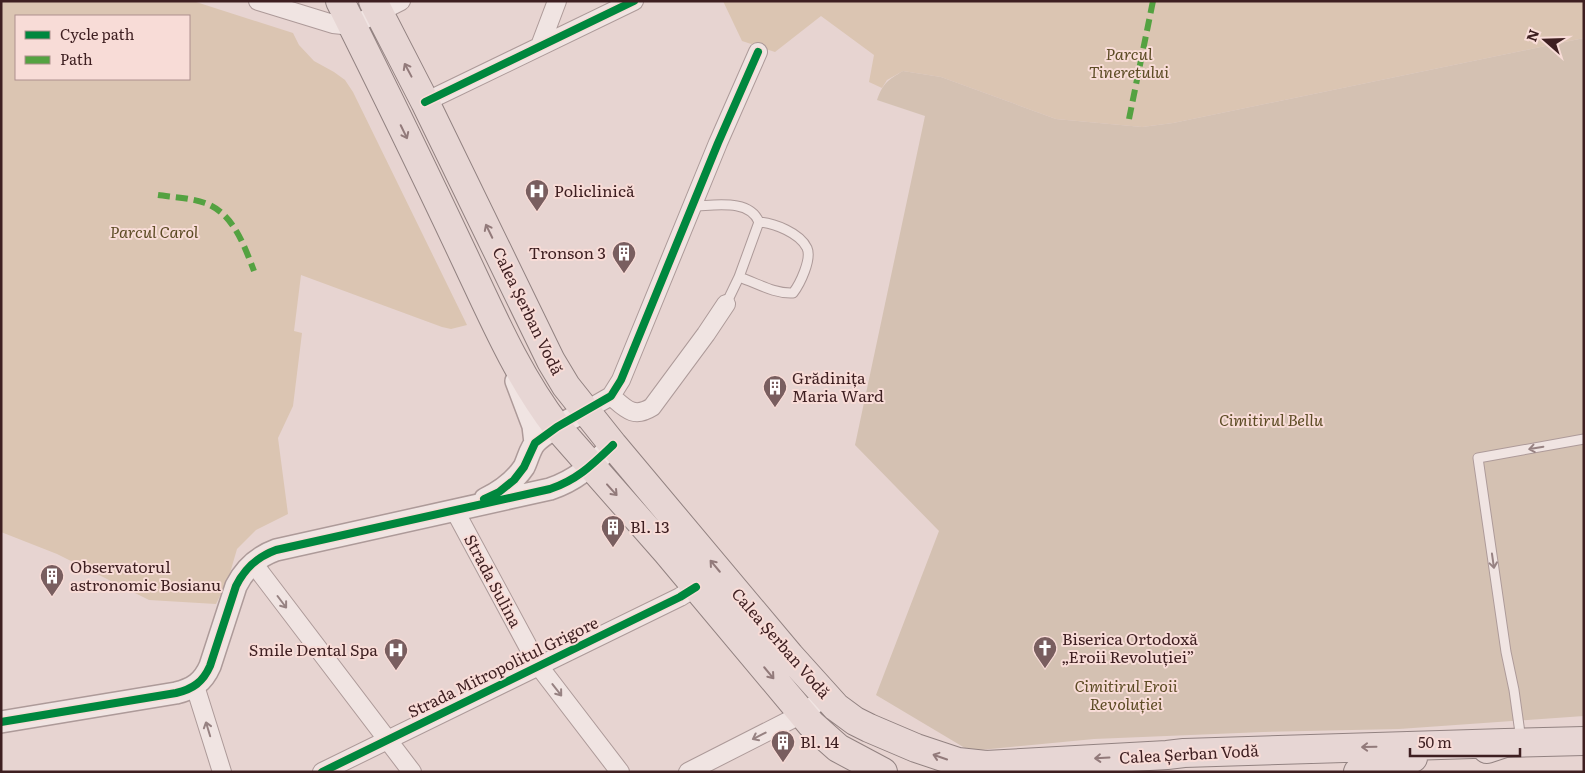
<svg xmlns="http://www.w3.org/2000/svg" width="1585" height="773" font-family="Literata,serif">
	<rect width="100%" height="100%" fill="#e7d4d1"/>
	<!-- green -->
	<path fill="#dbc5b2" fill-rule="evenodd" d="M1,1H193L293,33L299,45L314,61L334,72L345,80L353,92L467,325L451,329L442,327L301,275L294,331L302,333L293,406L278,438L288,514L256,530L237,549L228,580L216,604L149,600L57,554L1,532ZM16,16H189V79H16Z
		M723,1H1584V38L1173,123L1142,127L1056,119L941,77L903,71L887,80L882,88L869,82L874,55L821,16L775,52L742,41Z"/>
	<!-- cemetery -->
	<path fill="#d4c1b2" d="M1584,38V716L1399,729L1263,732L1094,739L970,751L876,695L939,531L855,445L925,116L877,100C883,83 888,80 903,71L941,77L1056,119L1142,127L1173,123Z"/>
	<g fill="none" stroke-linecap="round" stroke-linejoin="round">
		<!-- service casing -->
		<g stroke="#ad9a99" stroke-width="11">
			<path id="service" d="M692,206C713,206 749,198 759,222L739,277L726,304
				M739,277C757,283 774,294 793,293C800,284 812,259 807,248C800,233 774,223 759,222
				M1521,740L1514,690L1506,652L1478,458L1584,439"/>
		</g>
		<!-- minor casing -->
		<g stroke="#ad9a99" stroke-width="20">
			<path id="minor" d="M258,1L333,24L352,26L401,1
				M540,46L557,1
				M425,102L634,1
				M611,396C625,408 633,419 652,407L706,334L726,304
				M585,411L611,396L621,380L718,143L758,52
				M455,511L538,665L620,772
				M253,563L412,772
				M195,686L222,772
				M322,772L680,597L696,587
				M688,772L802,714L826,696"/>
		</g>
		<!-- tertiary casing -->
		<g stroke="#ad9a99" stroke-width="24">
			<path id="tertiary" d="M516,381L533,426L535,443
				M485,499C501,491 514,482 524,467C528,459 530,448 536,442C547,431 571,419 585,411
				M1,722L176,693C193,689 203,682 210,666L236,586C245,568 257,557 276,550L550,489C577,480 592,465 613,445"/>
		</g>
		<!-- primary casing -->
		<g stroke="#928281" stroke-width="30">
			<path id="primary" d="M340,1C382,85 423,169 463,254C491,313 517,375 557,427L667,552L811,724L838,748L883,772
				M373,1L425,102L551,361L566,386L613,445L790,656L836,707L855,721L869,728L916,748L958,762L986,765L1167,755L1184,753L1505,743
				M1487,749L1505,743L1584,741
				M1358,772L1385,763L1413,758"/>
		</g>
		<!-- service -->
		<use href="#service" stroke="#f0e4e2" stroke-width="9"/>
		<!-- minor -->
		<use href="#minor" stroke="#f0e4e2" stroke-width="18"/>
		<!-- tertiary -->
		<use href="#tertiary" stroke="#f0e4e2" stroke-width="21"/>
		<!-- primary -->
		<use href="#primary" stroke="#e7d6d4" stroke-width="28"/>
		<!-- quiet -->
		<path stroke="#54a241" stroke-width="6" stroke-dasharray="12 6" stroke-linecap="butt" d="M1129,119L1153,1
			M158,195C172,197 191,198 205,203C233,213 244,245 254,271"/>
		<!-- cycleway casing -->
		<g stroke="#f8dcd7" stroke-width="11">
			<path id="cycleway" d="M425,102L634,1
				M484,499L499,492L514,480L524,467L535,443L557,427L611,396L621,380L718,143L758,52
				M1,722L176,693C193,689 203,682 210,666L236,586C245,568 257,557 276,550L550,489C577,480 592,465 613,445
				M322,772L680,597L696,587"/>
		</g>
		<!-- cycleway -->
		<use href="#cycleway" stroke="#00873e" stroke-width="8"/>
	</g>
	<!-- one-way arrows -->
	<defs><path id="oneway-shaft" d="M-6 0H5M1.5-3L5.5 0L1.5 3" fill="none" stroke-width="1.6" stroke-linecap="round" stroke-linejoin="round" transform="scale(1.25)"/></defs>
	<g stroke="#927a7a">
		<use href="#oneway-shaft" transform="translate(408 70) rotate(-118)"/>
		<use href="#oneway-shaft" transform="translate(404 132) rotate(64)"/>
		<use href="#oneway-shaft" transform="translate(489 231) rotate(-116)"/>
		<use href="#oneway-shaft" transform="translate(612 490) rotate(48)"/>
		<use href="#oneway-shaft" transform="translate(715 566) rotate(-130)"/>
		<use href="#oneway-shaft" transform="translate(769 673) rotate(50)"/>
		<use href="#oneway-shaft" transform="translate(1369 747) rotate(179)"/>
		<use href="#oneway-shaft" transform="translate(940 757) rotate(-161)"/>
		<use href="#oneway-shaft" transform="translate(1102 758) rotate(177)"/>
	</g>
	<g stroke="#978282">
		<use href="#oneway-shaft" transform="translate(1536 448) rotate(170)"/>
		<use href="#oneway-shaft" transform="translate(1493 561) rotate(82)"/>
		<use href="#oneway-shaft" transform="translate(282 602) rotate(53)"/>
		<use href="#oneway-shaft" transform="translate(557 690) rotate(52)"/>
		<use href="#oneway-shaft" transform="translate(208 729) rotate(-107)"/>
		<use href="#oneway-shaft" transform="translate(759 736) rotate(153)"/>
	</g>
	<!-- icons -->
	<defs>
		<g id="hospital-pin" transform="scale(1.25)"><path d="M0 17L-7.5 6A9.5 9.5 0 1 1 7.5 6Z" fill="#795e5f" stroke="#f8dcd7"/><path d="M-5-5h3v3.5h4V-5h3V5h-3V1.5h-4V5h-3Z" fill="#fff"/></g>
		<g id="building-pin" transform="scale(1.25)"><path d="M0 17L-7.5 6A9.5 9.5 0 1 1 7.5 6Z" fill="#795e5f" stroke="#f8dcd7"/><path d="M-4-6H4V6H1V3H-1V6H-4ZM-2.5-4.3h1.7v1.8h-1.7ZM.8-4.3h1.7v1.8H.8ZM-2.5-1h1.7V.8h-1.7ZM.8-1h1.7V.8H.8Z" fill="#fff"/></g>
		<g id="church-pin" transform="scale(1.25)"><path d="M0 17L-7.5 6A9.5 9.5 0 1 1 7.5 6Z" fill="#795e5f" stroke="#f8dcd7"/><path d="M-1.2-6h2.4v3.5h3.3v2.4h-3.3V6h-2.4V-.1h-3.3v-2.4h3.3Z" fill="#fff"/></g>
	</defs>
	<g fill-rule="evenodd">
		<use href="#hospital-pin" x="537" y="191"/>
		<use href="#building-pin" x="624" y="253"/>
		<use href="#building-pin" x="775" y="387"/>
		<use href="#building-pin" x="613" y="527"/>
		<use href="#building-pin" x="52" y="576"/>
		<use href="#church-pin" x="1045" y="648"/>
		<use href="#hospital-pin" x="396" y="650"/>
		<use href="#building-pin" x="783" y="742"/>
	</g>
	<g text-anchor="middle" stroke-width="4" stroke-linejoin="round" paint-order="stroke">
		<!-- park labels -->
		<g font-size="16" font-style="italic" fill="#5c4b24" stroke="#f8dcd7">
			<text x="1129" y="60">Parcul<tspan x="1129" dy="18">Tineretului</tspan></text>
			<text x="154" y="238">Parcul Carol</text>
			<text x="1271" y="426">Cimitirul Bellu</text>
			<text x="1126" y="692">Cimitirul Eroii<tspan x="1126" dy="18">Revoluției</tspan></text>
		</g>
		<!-- poi labels -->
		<g font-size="16" fill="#3e1f21" stroke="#f8dcd7" text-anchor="start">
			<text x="554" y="197">Policlinică</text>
			<text x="606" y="259" text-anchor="end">Tronson 3</text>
			<text x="792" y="384">Grădinița<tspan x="792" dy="18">Maria Ward</tspan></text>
			<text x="630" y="533">Bl. 13</text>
			<text x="70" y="573">Observatorul<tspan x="70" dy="18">astronomic Bosianu</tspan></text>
			<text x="1062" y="645">Biserica Ortodoxă<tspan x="1062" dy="18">„Eroii Revoluției”</tspan></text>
			<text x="378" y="656" text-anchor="end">Smile Dental Spa</text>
			<text x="800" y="748">Bl. 14</text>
		</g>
		<!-- street labels -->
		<g font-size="16" fill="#3e1f21" stroke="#f8dcd7">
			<text transform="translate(528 311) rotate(64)" y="6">Calea Șerban Vodă</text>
			<text transform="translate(493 581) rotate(62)" y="6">Strada Sulina</text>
			<text transform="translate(781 643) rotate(49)" y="6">Calea Șerban Vodă</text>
			<text transform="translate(503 667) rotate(-26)" y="6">Strada Mitropolitul Grigore</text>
			<text transform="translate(1189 754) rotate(-3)" y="6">Calea Șerban Vodă</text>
		</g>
	</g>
	<!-- border -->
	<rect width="1585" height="773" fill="none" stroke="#3e1f21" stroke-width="5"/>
	<!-- legend -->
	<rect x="15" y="15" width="175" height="65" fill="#f8dcd7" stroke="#ae908e"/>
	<rect x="25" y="31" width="25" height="8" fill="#00873e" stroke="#ae908e"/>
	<text x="60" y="40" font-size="15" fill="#3e1f21">Cycle path</text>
	<rect x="25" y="56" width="25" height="8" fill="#54a241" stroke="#ae908e"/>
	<text x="60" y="65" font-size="15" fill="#3e1f21">Path</text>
	<!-- north arrow -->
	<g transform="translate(1545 40) rotate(290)" stroke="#f8dcd7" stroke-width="4" paint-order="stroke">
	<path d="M0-4L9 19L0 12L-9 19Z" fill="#3e1f21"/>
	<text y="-8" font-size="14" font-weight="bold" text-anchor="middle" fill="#3e1f21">N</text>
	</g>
	<!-- scale -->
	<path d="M1410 748v8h110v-8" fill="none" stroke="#3e1f21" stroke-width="2.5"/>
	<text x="1418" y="748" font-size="15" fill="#3e1f21" stroke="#f8dcd7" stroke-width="4" paint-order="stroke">50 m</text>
</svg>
